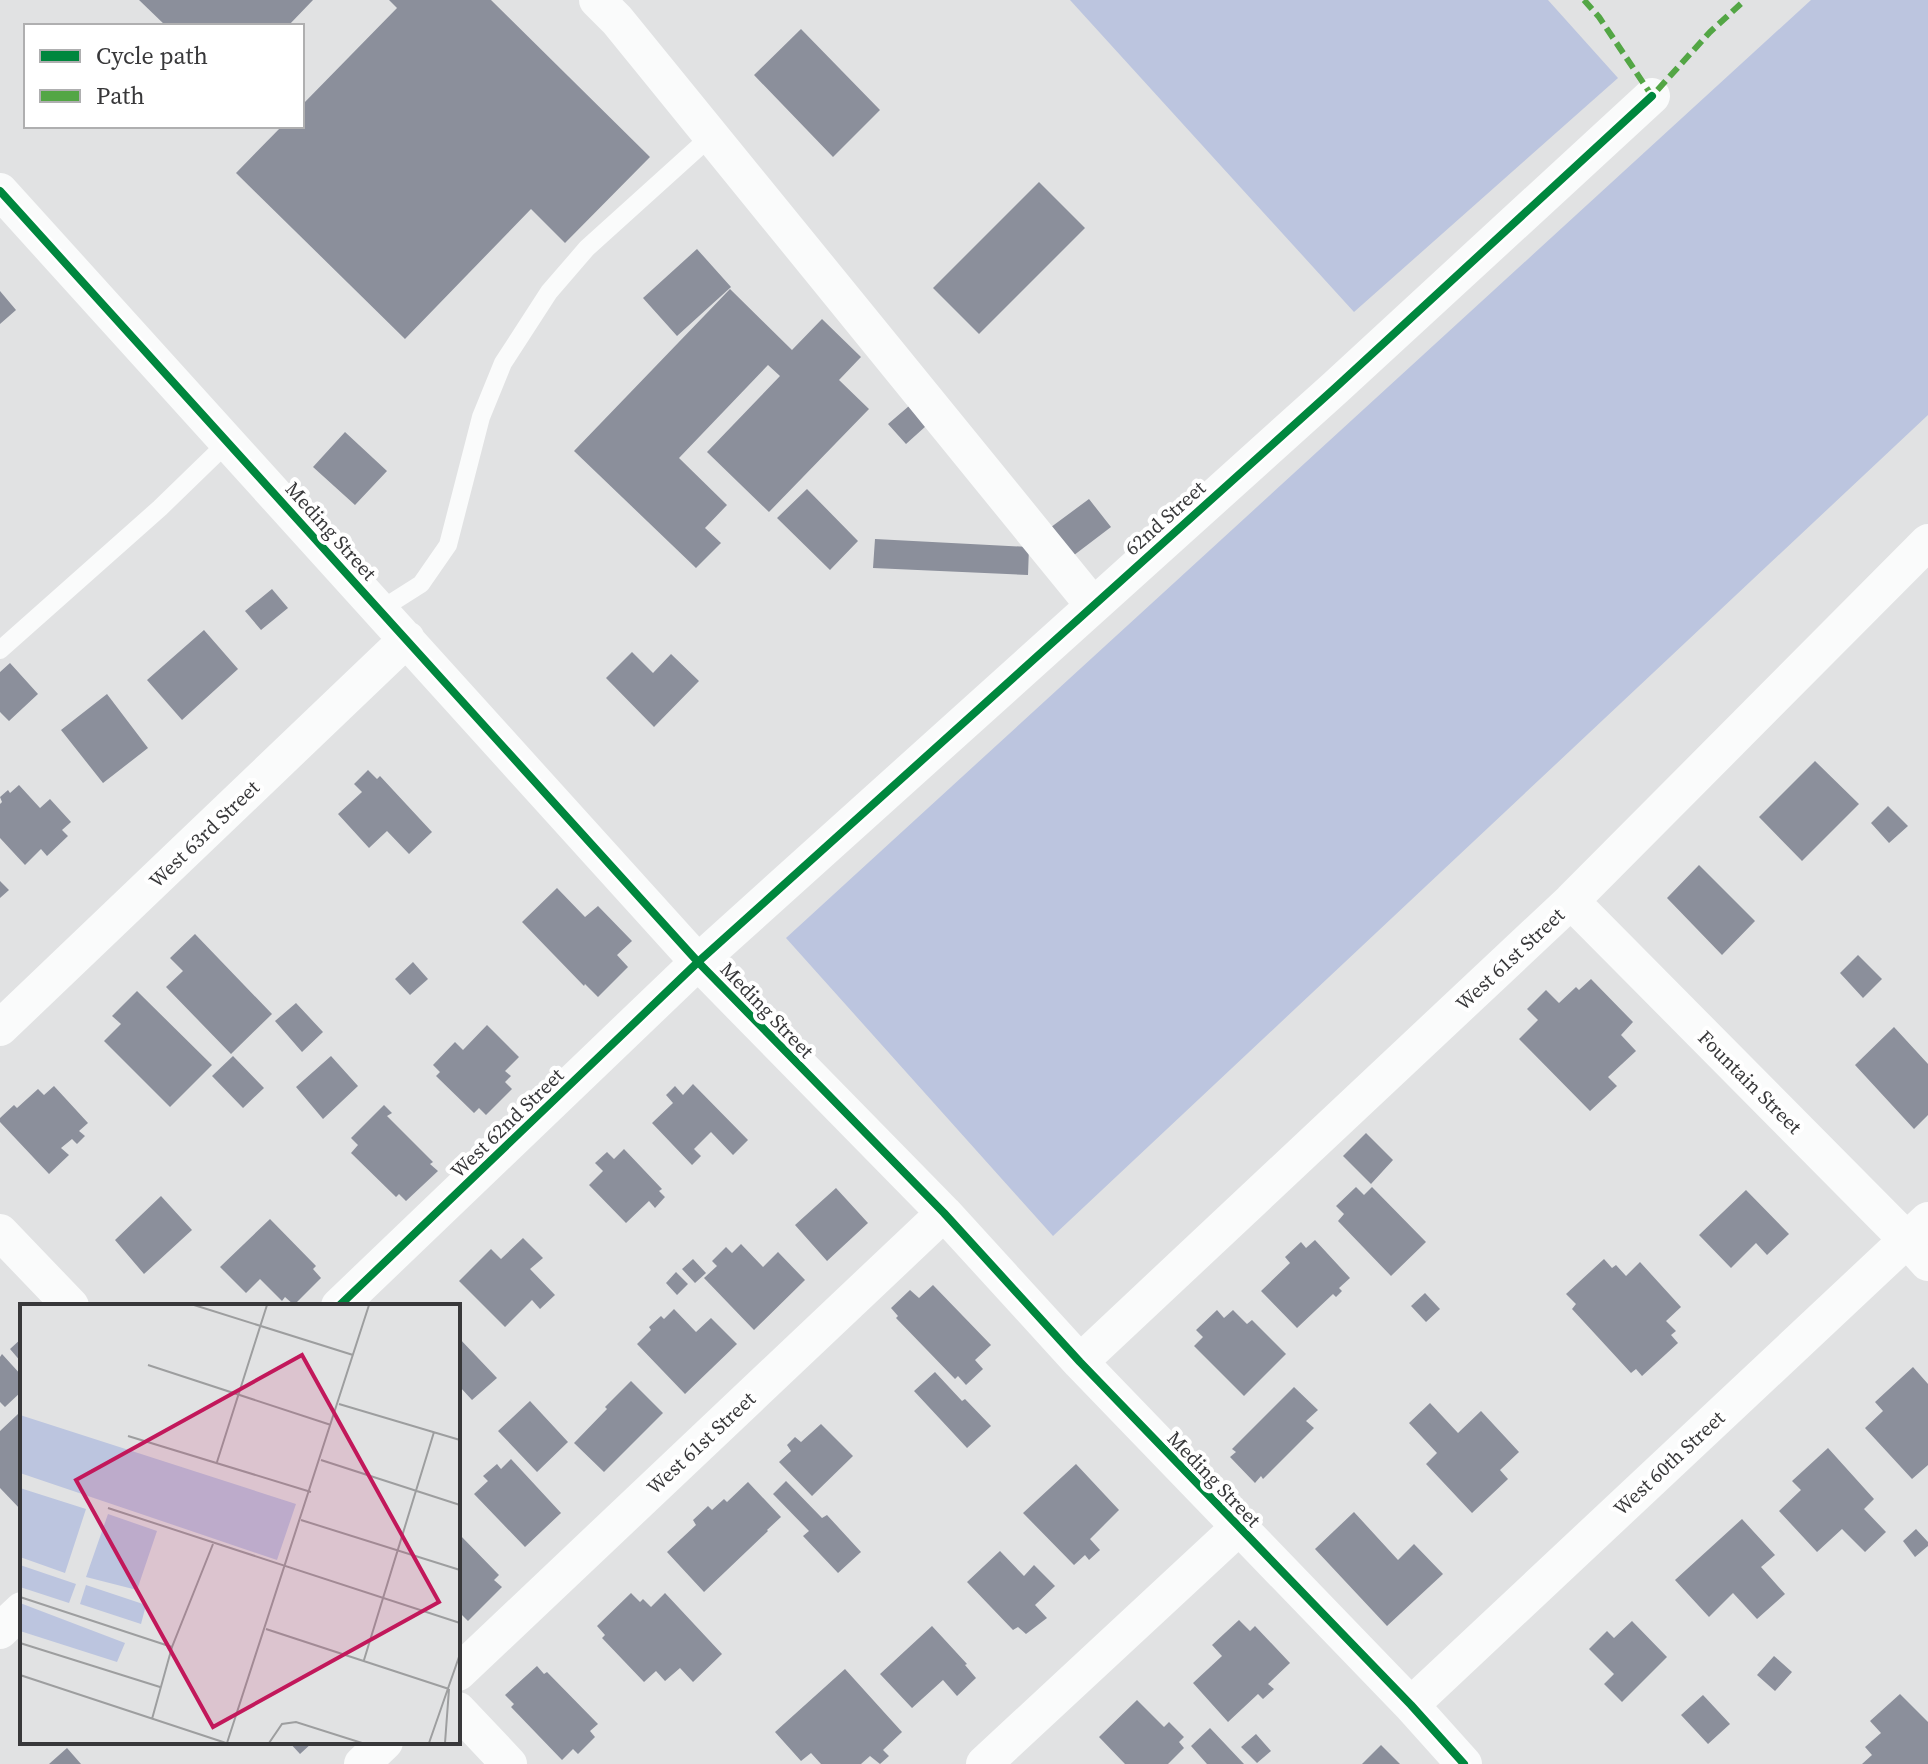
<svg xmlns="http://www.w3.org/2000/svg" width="1928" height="1764" font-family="'Source Serif 4',serif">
	<rect width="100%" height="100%" fill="#e1e2e3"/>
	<!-- green -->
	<path fill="#bcc5df" d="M1070,0H1548L1618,78L1354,312Z
		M1811,0H1928V415L1053,1236L786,938Z"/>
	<!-- building -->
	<path fill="#8b8f9b" d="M139,0H313L288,26H166Z
		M389,0H491L650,157L565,243L531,209L405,339L236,173L282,126H302V105L397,8Z
		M801,29L880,110L833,157L754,75Z
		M1039,182L1085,228L979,334L933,288Z
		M697,249L731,287L677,336L643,298Z
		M730,289L792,350L822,319L861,357L839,380L869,409L769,512L707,452L780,376L768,365L679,458L727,505L705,528L721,543L696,568L574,451Z
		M0,291L16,310L0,324Z
		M909,406L926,426L906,444L888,424Z
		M345,432L387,471L355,505L313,467Z
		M807,489L858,541L830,570L777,518Z
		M1089,499L1111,527L1061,565L1039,536Z
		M875,539L1029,547L1028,575L873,568Z
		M272,589L288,608L261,630L245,611Z
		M204,630L238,669L182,720L147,680Z
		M632,652L653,673L671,654L699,681L654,727L606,678Z
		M10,663L38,694L9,721L0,712V672Z
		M107,694L148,748L103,783L61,730Z
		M1815,761L1859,804L1802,861L1759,817Z
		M368,770L377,779L380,776L432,832L409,854L387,831L369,848L338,814L362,792L354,784Z
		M19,785L40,808L50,799L71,822L62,830L68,836L47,856L41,849L25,865L0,838V804L2,802L0,797L8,790L10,793Z
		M1888,806L1908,826L1889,843L1871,823Z
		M1699,865L1755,921L1722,955L1667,898Z
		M0,881L9,890L0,898Z
		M557,888L585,917L598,906L632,941L617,955L628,967L598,997L585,984L584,986L522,922Z
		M195,934L272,1014L231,1054L166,987L183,971L170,958Z
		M1858,955L1882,979L1863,998L1840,973Z
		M413,962L428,979L410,995L395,979Z
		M1591,979L1633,1022L1621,1035L1636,1051L1608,1077L1617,1086L1590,1111L1519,1039L1538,1020L1527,1009L1546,990L1559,1003L1576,987L1579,990Z
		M137,991L212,1065L170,1107L104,1041L121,1024L112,1016Z
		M296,1003L323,1032L302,1052L275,1021Z
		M487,1025L519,1057L505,1071L511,1076L505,1082L512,1089L486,1115L479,1108L474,1113L436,1076L440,1072L433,1065L455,1042L463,1050Z
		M1894,1027L1928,1064V1115L1914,1129L1855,1065Z
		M233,1056L264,1088L243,1108L212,1076Z
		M331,1056L358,1086L323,1119L296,1087Z
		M693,1084L748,1140L733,1155L711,1132L694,1149L701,1156L692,1165L652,1123L673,1103L666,1095L675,1086L683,1095Z
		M54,1086L88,1123L79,1131L85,1136L77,1144L72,1139L61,1148L69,1155L49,1174L0,1122V1118L14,1105L17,1108L38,1089L44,1095Z
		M384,1105L392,1113L387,1116L433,1162L430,1164L438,1171L406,1201L399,1194L396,1197L351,1153L358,1145L351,1138Z
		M1366,1133L1393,1160L1371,1184L1343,1156Z
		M624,1149L662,1189L659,1191L665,1197L655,1208L649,1201L626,1223L589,1185L603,1171L595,1163L607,1152L614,1159Z
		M1356,1187L1364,1195L1372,1187L1426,1242L1391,1276L1338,1221L1344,1214L1336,1206Z
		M836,1188L868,1223L827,1261L795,1225Z
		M1746,1190L1789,1234L1767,1255L1756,1243L1731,1268L1699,1235Z
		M161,1196L192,1230L144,1274L115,1240Z
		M270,1219L316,1266L313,1269L321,1278L294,1305L285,1297L282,1301L260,1279L246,1293L220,1267Z
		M523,1238L543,1258L530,1269L555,1295L540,1309L532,1300L505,1327L459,1281L491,1249L501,1259Z
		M1315,1240L1350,1278L1339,1288L1342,1291L1336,1297L1333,1294L1297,1328L1261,1291L1290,1263L1285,1257L1301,1242L1306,1248Z
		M741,1244L763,1267L778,1252L805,1280L754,1330L704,1278L717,1266L712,1261L726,1247L732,1253Z
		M693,1259L706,1273L695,1283L682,1269Z
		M1604,1259L1612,1268L1616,1265L1626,1276L1640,1262L1681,1307L1666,1321L1676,1331L1671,1335L1678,1343L1642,1376L1636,1369L1631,1373L1572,1309L1576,1304L1566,1294Z
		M676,1272L688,1284L677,1295L666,1283Z
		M933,1285L991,1345L975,1360L983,1369L966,1385L958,1376L955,1379L896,1318L898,1316L891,1308L910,1290L919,1298Z
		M1425,1293L1440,1309L1426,1322L1411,1306Z
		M674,1309L696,1332L711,1318L737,1344L685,1394L637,1344L651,1330L649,1327L661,1316L664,1319Z
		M1217,1310L1224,1318L1233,1310L1247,1324L1252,1320L1286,1354L1244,1396L1194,1346L1203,1337L1196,1330Z
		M458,1337L497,1378L472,1400L460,1387L458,1388Z
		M22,1338V1363L10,1349Z
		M2,1354L22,1376V1391L5,1407L0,1402V1357Z
		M1913,1367L1928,1384V1465L1912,1479L1865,1428L1883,1411L1875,1402Z
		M935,1372L962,1401L965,1399L991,1426L967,1448L914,1391Z
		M631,1381L663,1413L604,1472L574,1443L607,1409L605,1407Z
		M1294,1387L1318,1410L1306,1421L1314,1428L1263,1479L1261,1476L1255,1483L1230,1457L1236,1452L1232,1449Z
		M530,1401L568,1442L537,1472L498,1431Z
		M1430,1403L1458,1433L1481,1411L1519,1452L1500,1470L1508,1479L1472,1513L1426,1464L1437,1453L1409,1423Z
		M18,1414L22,1418V1511L0,1488V1431Z
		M821,1424L853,1456L812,1496L779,1462L791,1451L787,1445L795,1437L801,1442Z
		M1828,1448L1874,1499L1864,1509L1886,1532L1865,1552L1842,1529L1817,1552L1779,1511L1801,1490L1792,1481Z
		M511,1459L561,1513L525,1547L474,1494L488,1481L483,1476L497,1464L501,1469Z
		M1076,1464L1119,1510L1090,1539L1100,1550L1089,1560L1085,1555L1074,1565L1023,1513Z
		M786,1481L822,1518L827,1515L861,1552L838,1573L803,1536L809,1531L773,1494Z
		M748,1482L781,1517L767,1530L768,1531L704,1592L667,1552L696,1525L693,1520L708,1506L712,1510L724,1499L727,1502Z
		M1354,1512L1398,1560L1414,1544L1443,1574L1387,1626L1315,1549Z
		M1742,1519L1775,1555L1761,1567L1785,1594L1757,1619L1733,1593L1709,1617L1675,1580Z
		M1916,1529L1928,1542V1546L1915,1557L1903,1541Z
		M458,1533L499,1575L494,1580L502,1587L468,1621L458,1611Z
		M1000,1551L1024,1576L1034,1565L1055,1586L1035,1605L1047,1618L1026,1634L1018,1627L1013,1630L967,1582Z
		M631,1593L640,1602L643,1599L651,1607L665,1593L722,1654L693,1682L680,1668L665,1681L656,1671L644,1682L602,1638L605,1635L597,1626Z
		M1239,1620L1250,1631L1255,1626L1290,1663L1268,1684L1274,1689L1263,1699L1258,1694L1228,1722L1193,1683L1222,1656L1212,1645Z
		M1632,1621L1667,1657L1622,1702L1604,1684L1614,1674L1589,1649L1607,1631L1614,1638Z
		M932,1626L967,1664L965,1665L976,1678L957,1696L943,1680L912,1708L880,1674Z
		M1774,1656L1792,1672L1775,1691L1757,1675Z
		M537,1666L544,1674L547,1672L598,1724L590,1731L595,1737L578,1754L573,1749L562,1760L511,1707L514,1704L505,1695Z
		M845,1669L902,1732L883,1750L889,1756L880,1764L870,1756L861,1764H821L811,1753L801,1761L775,1732Z
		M1900,1694L1928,1722V1764H1862L1872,1755L1865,1747L1881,1733L1870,1721Z
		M1703,1695L1730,1724L1708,1744L1681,1715Z
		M1137,1700L1164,1727L1169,1722L1184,1737L1179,1742L1184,1748L1168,1764H1125L1099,1737Z
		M1210,1728L1244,1764H1207L1191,1746Z
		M1256,1734L1271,1751L1257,1763L1241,1747Z
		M289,1742H313L300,1754Z
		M1381,1745L1400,1764H1362Z
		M67,1748L81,1764H49Z"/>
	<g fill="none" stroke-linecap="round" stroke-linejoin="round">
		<!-- service -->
		<path stroke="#fafbfb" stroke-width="18" d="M380,610L421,584L448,545L481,417L503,363L549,292L587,248L711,136
			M0,650L160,508L228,442"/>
		<!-- minor -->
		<path stroke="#fafbfb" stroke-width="36" d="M597,0L617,20L1093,605
			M0,191L698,962L944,1213L1080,1362L1411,1705L1464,1764
			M1571,901L1907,1240L1928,1263
			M0,1028L407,639
			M0,1232L71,1306
			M339,1306L698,962L1335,388L1652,96
			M1080,1362L1571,901L1928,542
			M0,1631L22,1610
			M458,1673L944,1213
			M1411,1705L1928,1220
			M458,1710L509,1764
			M362,1764L385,1742
			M984,1764L1238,1528"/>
		<!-- quiet -->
		<path stroke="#53a645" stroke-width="6" stroke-dasharray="12 6" stroke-linecap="butt" d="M1584,0L1599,17L1652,96L1710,32L1745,0"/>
		<!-- cycleway casing -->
		<g stroke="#fff" stroke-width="13">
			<path id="cycleway" d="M0,191L698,962L944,1213L1080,1362L1411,1705L1464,1764
				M339,1306L698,962L1335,388L1652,96"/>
		</g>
		<!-- cycleway -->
		<use href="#cycleway" stroke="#00873e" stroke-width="8"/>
	</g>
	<g text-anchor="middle" stroke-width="8" stroke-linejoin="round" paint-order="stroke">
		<!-- street labels -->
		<g font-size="20" fill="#38383a" stroke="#fff">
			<text transform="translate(1165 518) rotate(-42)" y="7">62nd Street</text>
			<text transform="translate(331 531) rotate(48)" y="7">Meding Street</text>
			<text transform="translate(204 834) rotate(-44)" y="7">West 63rd Street</text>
			<text transform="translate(1510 959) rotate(-43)" y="7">West 61st Street</text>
			<text transform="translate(767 1010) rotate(46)" y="7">Meding Street</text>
			<text transform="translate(1750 1082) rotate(45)" y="7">Fountain Street</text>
			<text transform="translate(507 1123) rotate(-44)" y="7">West 62nd Street</text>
			<text transform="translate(701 1443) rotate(-43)" y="7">West 61st Street</text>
			<text transform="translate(1669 1463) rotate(-43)" y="7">West 60th Street</text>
			<text transform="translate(1214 1479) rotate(46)" y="7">Meding Street</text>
		</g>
	</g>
	<!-- overview -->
	<g transform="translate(20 1304)">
		<rect width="440" height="440" fill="#e1e2e3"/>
		<path d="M0,111L276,200L257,256L0,169ZM0,184L66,205L45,269L0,253ZM88,210L137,227L117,286L66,273ZM0,261L56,280L49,299L0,283ZM66,281L126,301L121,320L60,300ZM0,299L105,339L97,358L0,327Z" fill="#bcc5df"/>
		<path fill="none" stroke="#9d9e9f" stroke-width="2" d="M174,1L333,51M128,61L311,121M319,100L440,136M108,132L291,188M301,156L440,201M197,158L247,1M88,204L440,319M281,216L440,266M0,293L152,343M246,325L429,385M0,339L140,383M344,356L414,128M0,371L206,439M132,415L152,343L193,240M207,439L349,1M249,439L262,420L276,418L342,439M409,439L440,350M425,439L429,385"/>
		<path fill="#c2185b" fill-opacity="0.15" stroke="#c2185b" stroke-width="4" d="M282,51L419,298L193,423L56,176Z"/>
		<rect width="440" height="440" fill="none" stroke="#38383a" stroke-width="4"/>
	</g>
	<!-- legend -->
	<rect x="24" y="24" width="280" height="104" fill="#ffffff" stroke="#afafb0" stroke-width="2"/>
	<rect x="40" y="50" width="40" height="12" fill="#00873e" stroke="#afafb0" stroke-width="2"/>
	<text x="96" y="64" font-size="24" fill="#38383a">Cycle path</text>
	<rect x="40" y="90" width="40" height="12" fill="#53a645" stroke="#afafb0" stroke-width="2"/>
	<text x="96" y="104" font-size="24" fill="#38383a">Path</text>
</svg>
